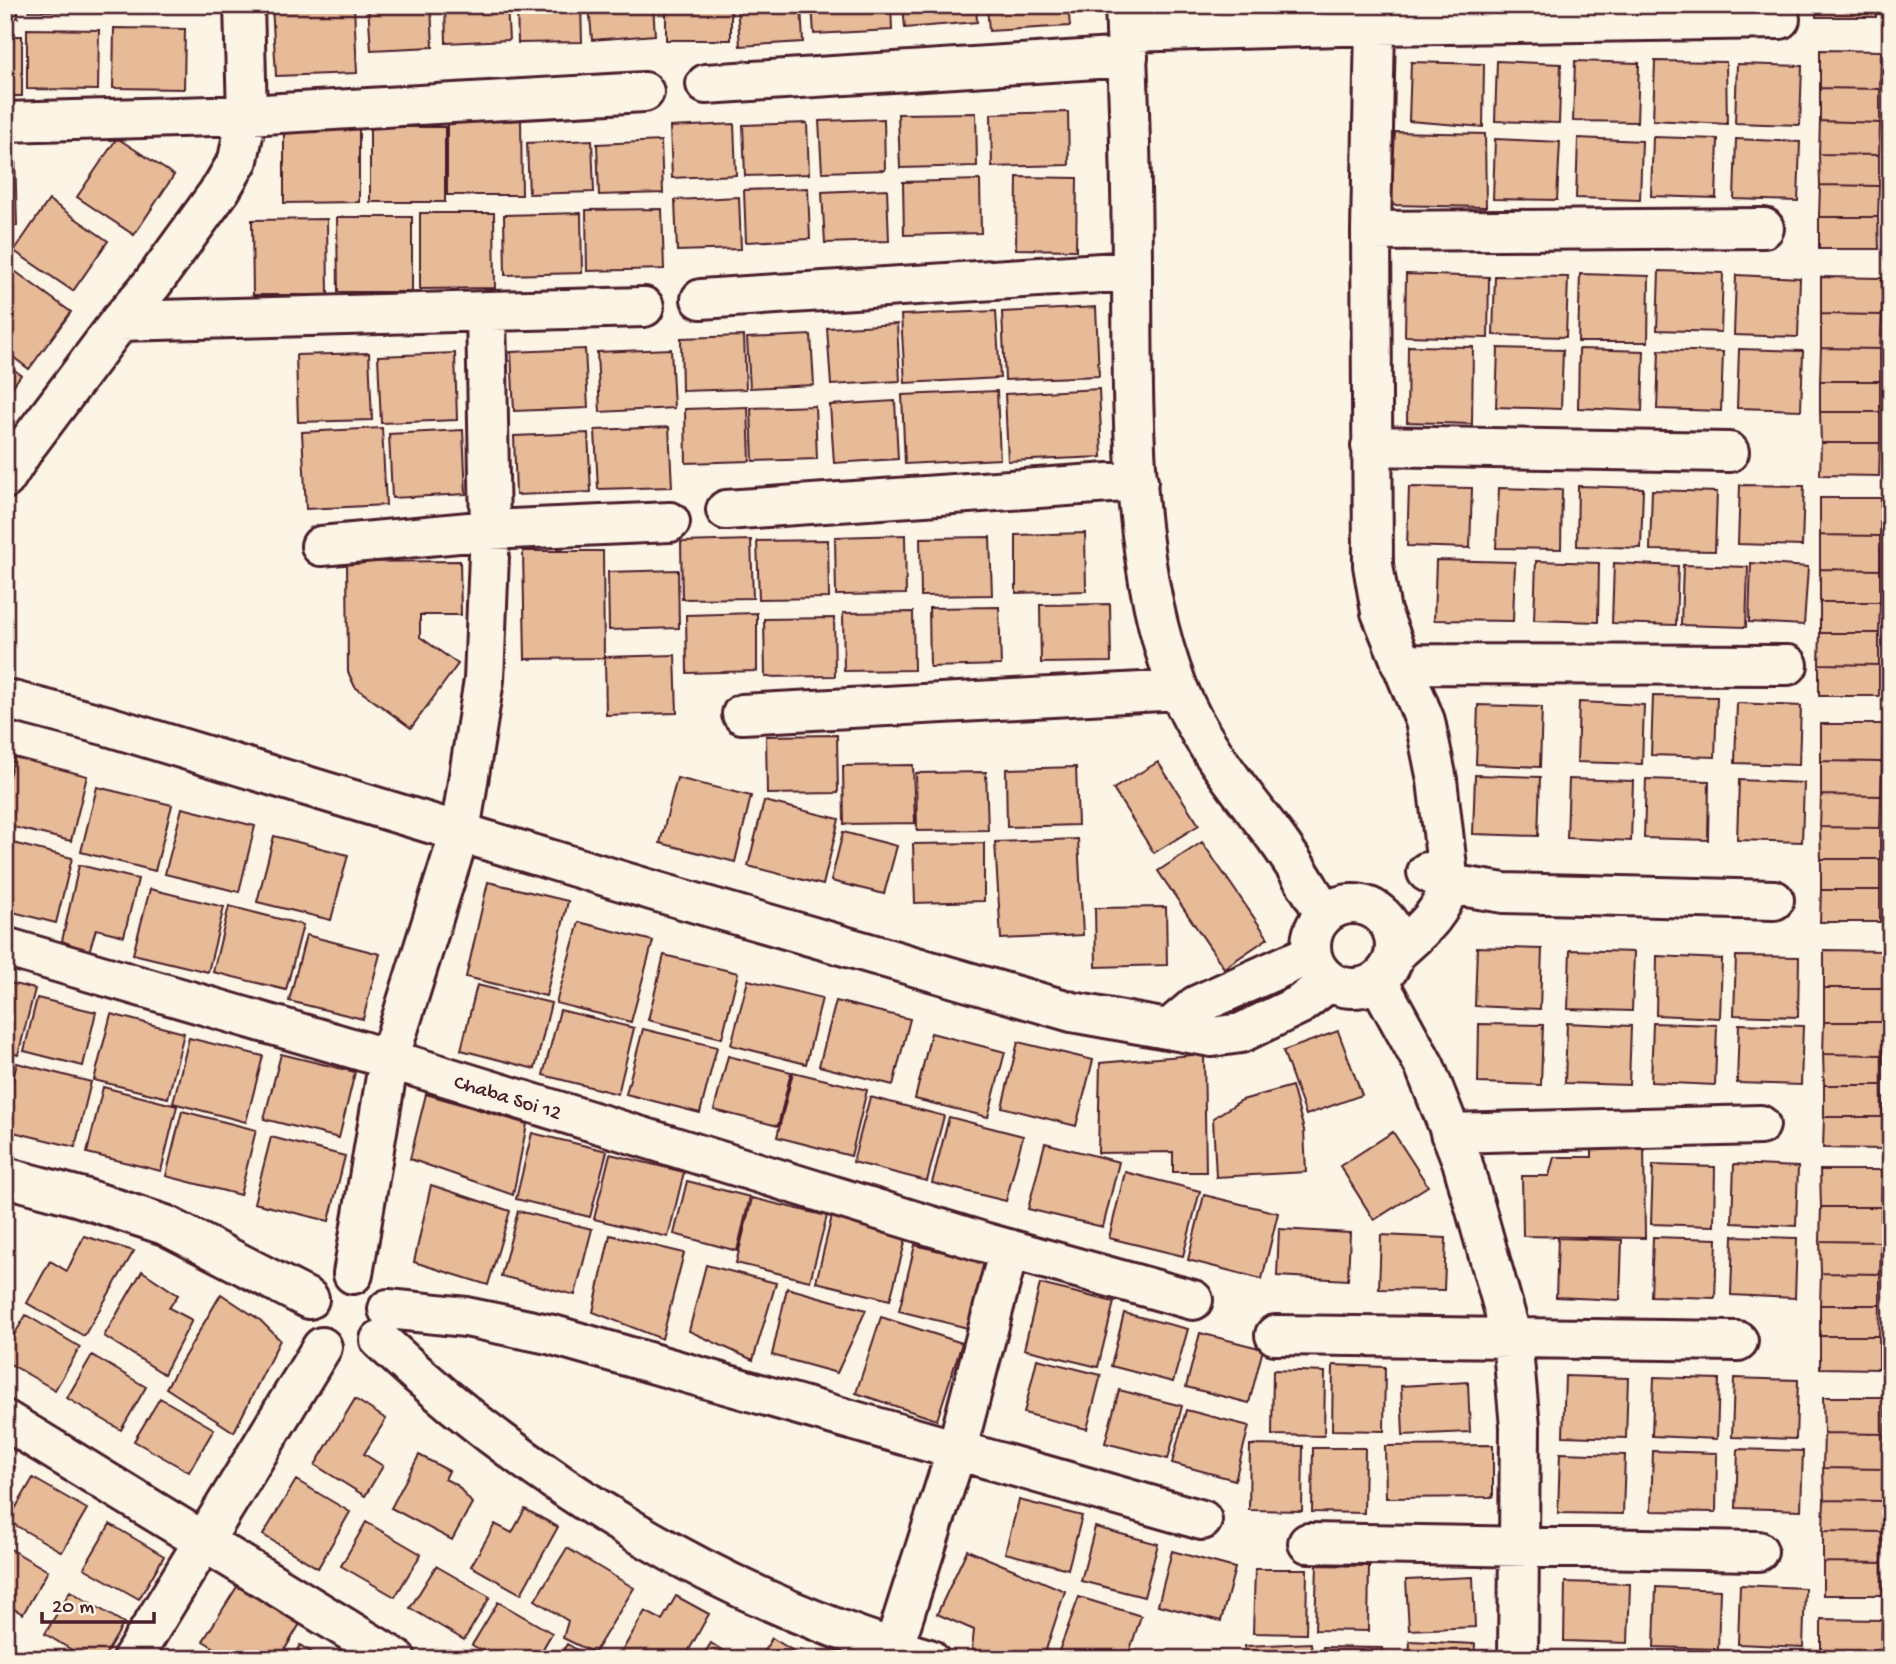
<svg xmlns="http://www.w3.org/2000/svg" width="1896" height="1664" font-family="'Gochi Hand',sans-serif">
	<rect width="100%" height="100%" fill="#fcf5e5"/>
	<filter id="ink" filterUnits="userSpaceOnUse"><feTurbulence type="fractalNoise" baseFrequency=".0143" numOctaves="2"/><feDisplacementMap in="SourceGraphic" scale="14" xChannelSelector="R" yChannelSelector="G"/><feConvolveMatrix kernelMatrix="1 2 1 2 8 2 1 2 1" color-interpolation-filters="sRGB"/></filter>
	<g filter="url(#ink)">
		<!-- building -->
		<path fill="#e7bb97" stroke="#4a1f2b" stroke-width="2" d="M5,5H18V18L5,17Z
			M29,5H101V12L29,11Z
			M114,5H185V8L114,7Z
			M272,5H354L357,73L276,76Z
			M368,5H431L433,47L371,50Z
			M445,5H507L509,40L446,43Z
			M517,5H581L582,42L518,43Z
			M589,5H653L655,35L592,40Z
			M666,5H731V40H666Z
			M737,5H801L803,42L740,46Z
			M812,5H891L892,30L814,34Z
			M903,5H976L977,22L905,28Z
			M987,5H1068L1070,26L989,31Z
			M1152,5H1265V8L1152,11Z
			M1816,5H1876V17H1816Z
			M114,28L185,29L184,89L113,88Z
			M27,29L99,30L98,90L27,89Z
			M5,36H22V96H5Z
			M1820,50L1881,51L1880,89L1820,88Z
			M1497,61L1561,64L1559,123L1495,121Z
			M1575,61L1639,63L1637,122L1573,121Z
			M1655,61L1726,62L1727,124L1653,120Z
			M1411,62L1484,64L1483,127L1409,121Z
			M1737,64L1802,66L1800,125L1735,123Z
			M1820,88L1880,89V123L1820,121Z
			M1068,112L1069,165L992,167L991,114Z
			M976,113L977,166L900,168L898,114Z
			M521,119L522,195H447V120Z
			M884,119L885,170L822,172L819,121Z
			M1820,121L1880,123L1879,155L1819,154Z
			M807,123L809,174L745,176L743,125Z
			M734,124L736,175L672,178L670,127Z
			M359,127V202L284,203V128Z
			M370,127H445V202H370Z
			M1395,132L1485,134L1486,207L1391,205Z
			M1653,137L1718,139L1716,198L1651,196Z
			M117,138L174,175L134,235L77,197Z
			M1578,138L1642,141L1640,200L1576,198Z
			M1495,139L1560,142L1557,200L1493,199Z
			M1736,139L1800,142L1798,201L1734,199Z
			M592,140L594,192L529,194L527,143Z
			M661,141L663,193L599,195L597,144Z
			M5,153H15L17,226H5Z
			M1819,154L1879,155V186L1820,185Z
			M1017,177L1077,178L1076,250L1016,249Z
			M980,180L981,233L904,235L903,182Z
			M1820,185L1879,186L1878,217H1819Z
			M808,188L810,239L746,242L744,190Z
			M887,189L889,241L825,243L822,192Z
			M739,197L741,249L677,251L675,200Z
			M49,200L108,241L73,291L14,251Z
			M662,209L664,269L587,271L586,210Z
			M420,213H494L495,288L420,289Z
			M581,213L582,273L505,275L504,215Z
			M337,217H412V292H338Z
			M1819,217H1878L1879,249H1819Z
			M327,219L328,295H253L252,220Z
			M5,264L71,312L29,369L5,351Z
			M1659,271L1723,273L1721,332L1657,330Z
			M1406,274L1489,277L1488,338L1405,336Z
			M1580,274L1649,276L1648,342H1578Z
			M1736,275L1800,278L1798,337L1734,335Z
			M1495,276L1568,277L1566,337L1493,335Z
			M1821,277L1882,278V315L1821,314Z
			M1096,307L1099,376L1005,380L1002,312Z
			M996,311L1000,378L905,383L901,315Z
			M1821,314L1882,315L1880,349L1821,348Z
			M897,324L900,381L831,385L827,328Z
			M811,335L814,385L750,388L747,338Z
			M744,336L746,389L682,391L681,338Z
			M1408,346L1473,347L1472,424L1407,422Z
			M1498,348L1563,350L1561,409L1496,407Z
			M1821,348L1880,349V381H1820Z
			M585,349L588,408L514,411L511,352Z
			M671,349L674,408L600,412L597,352Z
			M1579,349L1644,351L1642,411L1578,408Z
			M1739,349L1803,351L1801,410L1737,408Z
			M1659,350L1723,352L1721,411L1657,409Z
			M369,353L372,420L298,422L296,355Z
			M455,353L457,420L381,423L378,356Z
			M5,363L21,375L5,397Z
			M1820,381H1880V412H1820Z
			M1099,389L1102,457L1008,461L1005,394Z
			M997,391L1000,459L905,464L902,395Z
			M895,401L898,459L834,463L830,405Z
			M815,406L817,459L753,461L751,408Z
			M748,407L750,461L686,463L685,409Z
			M1820,412H1880V443H1821Z
			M669,427L672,487L598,489L595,430Z
			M382,428L386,505L306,509L302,432Z
			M463,430L466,494L392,498L389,434Z
			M588,433L591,492L516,495L514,436Z
			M1821,443H1880L1879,476L1820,475Z
			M1740,485L1804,486L1802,546L1738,544Z
			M1578,486L1643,488L1641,548L1577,546Z
			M1409,487L1472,488L1470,548L1407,546Z
			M1499,488L1562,490L1561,549L1496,548Z
			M1652,490L1717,492L1715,551L1650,550Z
			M1820,498H1881L1880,536L1820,535Z
			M1085,533L1086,591L1016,593V535Z
			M905,535L906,594L836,595L835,537Z
			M1820,535L1880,536V570L1820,569Z
			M990,537L992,595L921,596L920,538Z
			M751,540L753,598L682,599L681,542Z
			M828,540L829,598L759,599L757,541Z
			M523,551H603L604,658L525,659Z
			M1436,560L1515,562L1513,621L1434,620Z
			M460,561L461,615H420V637L458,664L411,728L355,687L348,672L347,562Z
			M1536,561L1599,563L1598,622L1534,620Z
			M1614,563L1678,566L1676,625L1612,623Z
			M1751,563L1808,567L1804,625L1749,622Z
			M1683,565L1748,567L1746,627L1681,625Z
			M1820,569L1880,570V602H1820Z
			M678,570L679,628L609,630L608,572Z
			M1820,602H1880L1879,633H1820Z
			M1110,604L1111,662L1041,663L1040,605Z
			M999,607L1001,665L930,667L929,608Z
			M913,612L914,670L844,671L843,613Z
			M757,613V671L687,673L686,615Z
			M834,618L835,676L765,677L764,619Z
			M1820,633H1879V665L1819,664Z
			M675,655L677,713L606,715L605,657Z
			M1819,664L1879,665V696H1819Z
			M1653,696L1717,697L1715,757L1651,755Z
			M1579,702L1644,705L1642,764L1577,762Z
			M1737,703L1801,706L1799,765L1735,763Z
			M1478,705L1542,707L1540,767L1476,764Z
			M1821,724H1883L1882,762L1821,761Z
			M837,735L838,793L767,794L766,736Z
			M14,757L87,776L71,841L5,825V791Z
			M1821,761L1882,762L1881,796L1821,795Z
			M1158,762L1199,825L1154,853L1113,789Z
			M913,765L915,823L844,824L843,766Z
			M1076,767L1078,825L1007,827L1006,769Z
			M986,772L988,830L917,831L916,773Z
			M1475,775L1540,777L1538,836L1473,834Z
			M677,778L751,796L735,862L660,843Z
			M1569,779L1633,781L1631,841L1567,838Z
			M1646,779L1709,781L1708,840L1644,838Z
			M1739,780L1804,783L1802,842L1737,840Z
			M97,787L172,805L155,871L81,852Z
			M1821,795L1881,796L1880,828L1820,827Z
			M764,801L839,819L823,885L748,866Z
			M182,808L255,826L239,892L165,874Z
			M1820,827L1880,828V859H1821Z
			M843,832L897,846L884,894L831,881Z
			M274,836L348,855L331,920L257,902Z
			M1078,839L1083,935L1001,939L995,842Z
			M5,841L72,858L56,923L5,910Z
			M1202,842L1268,938L1224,968L1158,871Z
			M984,843V901L915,903L913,844Z
			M1821,859H1880V890H1821Z
			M79,865L138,879L124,936L96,929L89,952L62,941Z
			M488,882L568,901L546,996L466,977Z
			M150,889L224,907L208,972L133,954Z
			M1821,890H1880V922H1820Z
			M229,906L303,925L286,990L213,972Z
			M1166,907L1167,965L1096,967L1095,908Z
			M579,922L653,941L631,1022L556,1003Z
			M306,935L380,954L363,1019L289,1001Z
			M1477,947L1542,949L1540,1009L1475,1006Z
			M1570,950L1634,952L1632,1011L1568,1009Z
			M1824,950L1886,951L1885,988H1824Z
			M664,955L738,973L722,1038L648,1020Z
			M1657,956L1722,959L1720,1018L1656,1015Z
			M1736,956L1799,957L1798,1017L1734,1015Z
			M748,980L822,998L806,1064L731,1045Z
			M5,982L35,989L18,1055L5,1051Z
			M477,985L551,1003L535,1069L461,1050Z
			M1824,988H1885L1884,1022H1824Z
			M37,998L96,1012L83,1066L24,1051Z
			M836,1001L910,1019L893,1085L819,1066Z
			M560,1010L634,1028L618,1094L543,1075Z
			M111,1014L184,1033L168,1098L94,1080Z
			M1824,1022H1884L1883,1055L1823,1054Z
			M1567,1023L1631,1026L1629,1085L1565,1083Z
			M1653,1023L1717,1025L1715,1085L1651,1082Z
			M1479,1024L1543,1025L1541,1085L1478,1083Z
			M1739,1024L1803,1026L1801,1085L1737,1083Z
			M643,1029L717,1047L700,1113L626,1094Z
			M1338,1031L1362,1095L1306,1115L1283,1051Z
			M931,1033L1005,1052L988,1117L915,1099Z
			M189,1038L263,1056L246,1122L173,1103Z
			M1018,1042L1093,1060L1076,1126L1002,1107Z
			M281,1054L355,1072L339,1138L264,1119Z
			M1204,1054L1206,1172H1173V1152L1098,1153L1100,1063Z
			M1823,1054L1883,1055V1085H1824Z
			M5,1056L13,1058L5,1087Z
			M728,1056L791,1072L778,1126L714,1110Z
			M17,1063L91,1082L75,1147L5,1130V1111Z
			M793,1072L867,1090L851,1156L777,1137Z
			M1824,1085H1883V1117H1824Z
			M1292,1086L1304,1130L1306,1172L1216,1177L1213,1118L1242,1100Z
			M103,1087L177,1106L161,1171L87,1153Z
			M426,1094L527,1124L513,1195L410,1159Z
			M870,1097L944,1116L927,1181L853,1162Z
			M182,1111L256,1130L240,1195L166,1176Z
			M949,1117L1023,1136L1006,1201L932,1183Z
			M1824,1117H1883V1149L1823,1148Z
			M1393,1132L1428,1186L1374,1220L1340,1166Z
			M532,1133L607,1151L590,1217L516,1199Z
			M271,1137L345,1156L329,1221L254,1203Z
			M1592,1141H1644L1645,1238L1523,1236L1522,1176H1549L1554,1157H1592Z
			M1045,1143L1119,1162L1103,1227L1028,1209Z
			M610,1154L684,1172L668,1237L594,1219Z
			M1734,1164L1798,1167L1796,1226L1732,1223Z
			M1653,1165L1715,1167L1714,1226L1651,1224Z
			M1820,1170H1882L1881,1207H1821Z
			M1125,1172L1200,1191L1183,1256L1109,1238Z
			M687,1181L750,1197L737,1251L674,1234Z
			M431,1185L510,1211L488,1285L414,1262Z
			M1204,1195L1278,1213L1262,1279L1188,1260Z
			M752,1198L827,1216L810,1281L736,1263Z
			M1821,1207H1881V1242L1820,1241Z
			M518,1211L592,1229L575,1295L501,1276Z
			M832,1216L907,1235L890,1300L816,1282Z
			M1279,1229L1350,1233L1348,1280L1277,1276Z
			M610,1235L684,1253L662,1339L593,1312Z
			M1381,1235L1446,1238L1444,1290L1379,1289Z
			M84,1236L134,1251L84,1336L27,1303L50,1261L67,1271Z
			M1733,1236L1797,1238L1795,1298L1731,1295Z
			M1653,1237L1717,1239L1715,1298L1651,1296Z
			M1558,1238L1622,1240L1620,1300L1556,1297Z
			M1820,1241L1881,1242L1880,1274L1821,1273Z
			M915,1245L989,1263L972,1329L899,1311Z
			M706,1265L776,1283L753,1360L689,1331Z
			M142,1271L178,1295L169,1308L192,1320L164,1374L104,1336Z
			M1821,1273L1880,1274V1305H1820Z
			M1040,1284L1114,1302L1098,1367L1024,1349Z
			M787,1288L866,1310L837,1373L772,1355Z
			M221,1294L260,1320L280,1340L234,1432L166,1388Z
			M1820,1305H1880L1879,1336H1820Z
			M1124,1313L1188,1329L1173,1382L1111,1366Z
			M26,1315L80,1347L55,1390L5,1361V1350Z
			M881,1317L962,1343L937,1420L856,1393Z
			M1200,1333L1263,1349L1249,1403L1186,1387Z
			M1820,1336H1879V1369L1820,1368Z
			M92,1355L146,1387L121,1430L67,1398Z
			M1037,1359L1101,1375L1087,1429L1024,1413Z
			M1333,1365L1385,1367L1384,1431L1332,1430Z
			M1273,1370L1325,1372L1324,1436L1272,1435Z
			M1565,1376L1628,1378L1626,1438L1563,1436Z
			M1654,1377L1719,1379L1717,1439L1652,1436Z
			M1734,1378L1798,1380L1796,1439L1732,1437Z
			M1468,1382L1470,1432L1403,1435L1401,1386Z
			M1119,1390L1182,1406L1168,1459L1105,1443Z
			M1823,1397H1885L1884,1434L1824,1433Z
			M160,1398L214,1429L189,1472L134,1441Z
			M355,1399L386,1419L364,1454L383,1466L365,1496L315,1465Z
			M1186,1410L1249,1426L1235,1480L1172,1463Z
			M1824,1433L1884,1434V1469L1823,1468Z
			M1250,1445L1303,1446L1302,1511L1249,1510Z
			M1493,1445V1497L1386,1498L1385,1446Z
			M1313,1448H1365L1364,1513L1312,1512Z
			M1738,1449L1803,1451L1801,1510L1736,1508Z
			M1653,1451L1717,1453L1716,1512L1651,1511Z
			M1560,1453L1625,1455L1623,1514L1558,1513Z
			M419,1455L449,1471L445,1479L457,1485L472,1503L452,1540L391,1508Z
			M5,1461L15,1467L5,1484Z
			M1823,1468L1884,1469L1883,1501L1824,1500Z
			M33,1478L87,1509L62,1552L8,1521Z
			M296,1480L350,1512L318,1568L263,1535Z
			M1019,1500L1082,1516L1068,1569L1005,1553Z
			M1824,1500L1883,1501V1532L1823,1531Z
			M525,1509L558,1527L521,1594L471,1566L495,1524L512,1533Z
			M366,1522L421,1554L395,1597L341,1566Z
			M110,1524L164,1556L139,1599L84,1568Z
			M1095,1527L1158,1544L1144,1597L1081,1581Z
			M1823,1531L1883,1532L1882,1563L1823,1562Z
			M5,1546L48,1571L23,1614L5,1604Z
			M567,1548L634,1588L594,1653L563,1638L568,1621L535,1600Z
			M967,1550L1065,1591L1043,1659H1010L972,1650L974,1630L937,1614Z
			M1172,1551L1235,1568L1221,1621L1158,1605Z
			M1823,1562L1882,1563L1883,1595H1823Z
			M1317,1565L1369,1566L1368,1631L1315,1630Z
			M436,1566L490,1597L464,1640L410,1608Z
			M1255,1569H1307L1306,1634L1253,1633Z
			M1473,1577L1475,1627L1409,1630L1406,1580Z
			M1565,1582L1630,1584L1628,1643L1564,1641Z
			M238,1585L301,1622L279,1659H233L203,1641Z
			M1740,1585L1805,1588L1803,1647L1738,1644Z
			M1656,1587L1720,1590L1718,1649L1654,1647Z
			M70,1591L124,1623L103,1659H87L45,1634Z
			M676,1596L709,1614L684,1659H631L621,1653L645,1611L662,1620Z
			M1079,1597L1141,1616L1127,1659H1056Z
			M498,1602L552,1633L537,1659H496L472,1645Z
			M1821,1619L1882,1620L1881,1658L1821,1657Z
			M772,1638L797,1653L793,1659H759Z
			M1410,1641L1475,1644L1474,1659H1409Z
			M711,1643L736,1659H701Z
			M1311,1643L1312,1659H1245V1646Z
			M567,1644L593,1659H558Z
			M300,1645L322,1659H292Z
			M1323,1647L1382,1648V1659H1322Z
			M1735,1656L1799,1658V1659H1735Z
			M1821,1657L1881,1658V1659H1820Z"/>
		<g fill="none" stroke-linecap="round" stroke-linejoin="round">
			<!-- minor casing -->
			<g stroke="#4a1f2b" stroke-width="44">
				<path id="minor" d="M1125,5C1129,97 1132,189 1132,280C1133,409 1130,567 1178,688C1200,744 1241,791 1276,838C1294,862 1309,889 1325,914
					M1375,25L1371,231L1373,565L1381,612L1425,721L1437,780L1449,884C1442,915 1419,932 1396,953
					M1126,32L1375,25L1780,19
					M706,84L1128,57
					M5,122L247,115L644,92
					M1371,231L1764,228
					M701,299L1132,271
					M120,321L644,307
					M1371,446L1729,452
					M5,479L26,446L120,321L152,284L221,189L238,160L247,115L244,5
					M726,510L1138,481
					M321,546L490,530L670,522
					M1401,664L1788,665
					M5,699L108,726L658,892L1072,1012L1212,1037L1241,1033L1299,1005L1330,981
					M742,714L1179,690
					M1427,872L1449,884L1504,893L1774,900
					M1311 946a42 42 0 1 1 84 0a42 42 0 1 1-84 0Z
					M5,947L389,1059L983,1242L1193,1300
					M1378,981L1425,1067L1462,1161L1512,1338L1520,1427L1518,1659
					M1170,1028L1197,1005L1311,954
					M1450,1133L1760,1125
					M5,1177L80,1197L165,1225L309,1299
					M353,1274L389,1059L460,832L484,680L490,530L486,311
					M388,1309L466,1317L553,1335L1202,1520
					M1275,1335L1738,1341
					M380,1340C533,1484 725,1601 929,1659
					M5,1420L396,1659
					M1308,1543L1758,1551
					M132,1659L322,1347
					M890,1659L956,1452L1009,1249"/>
			</g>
			<!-- minor -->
			<use href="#minor" stroke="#fcf5e5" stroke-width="38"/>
		</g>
	</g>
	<g text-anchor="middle" stroke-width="5" stroke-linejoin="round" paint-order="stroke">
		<!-- street labels -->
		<g font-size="21" fill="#4a1f2b" stroke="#fcf5e5">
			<text transform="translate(508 1096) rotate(17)" y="7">Chaba Soi 12</text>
		</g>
	</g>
	<!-- margin -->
	<rect width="1896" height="1664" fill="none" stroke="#fcf5e5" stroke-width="28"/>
	<rect x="14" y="14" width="1868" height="1636" fill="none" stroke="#4a1f2b" stroke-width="2.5" filter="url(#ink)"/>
	<!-- scale -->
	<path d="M42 1612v10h112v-10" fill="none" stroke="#4a1f2b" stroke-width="3.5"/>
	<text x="52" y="1612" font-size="21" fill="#4a1f2b" stroke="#fcf5e5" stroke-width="5" paint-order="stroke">20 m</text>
</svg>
